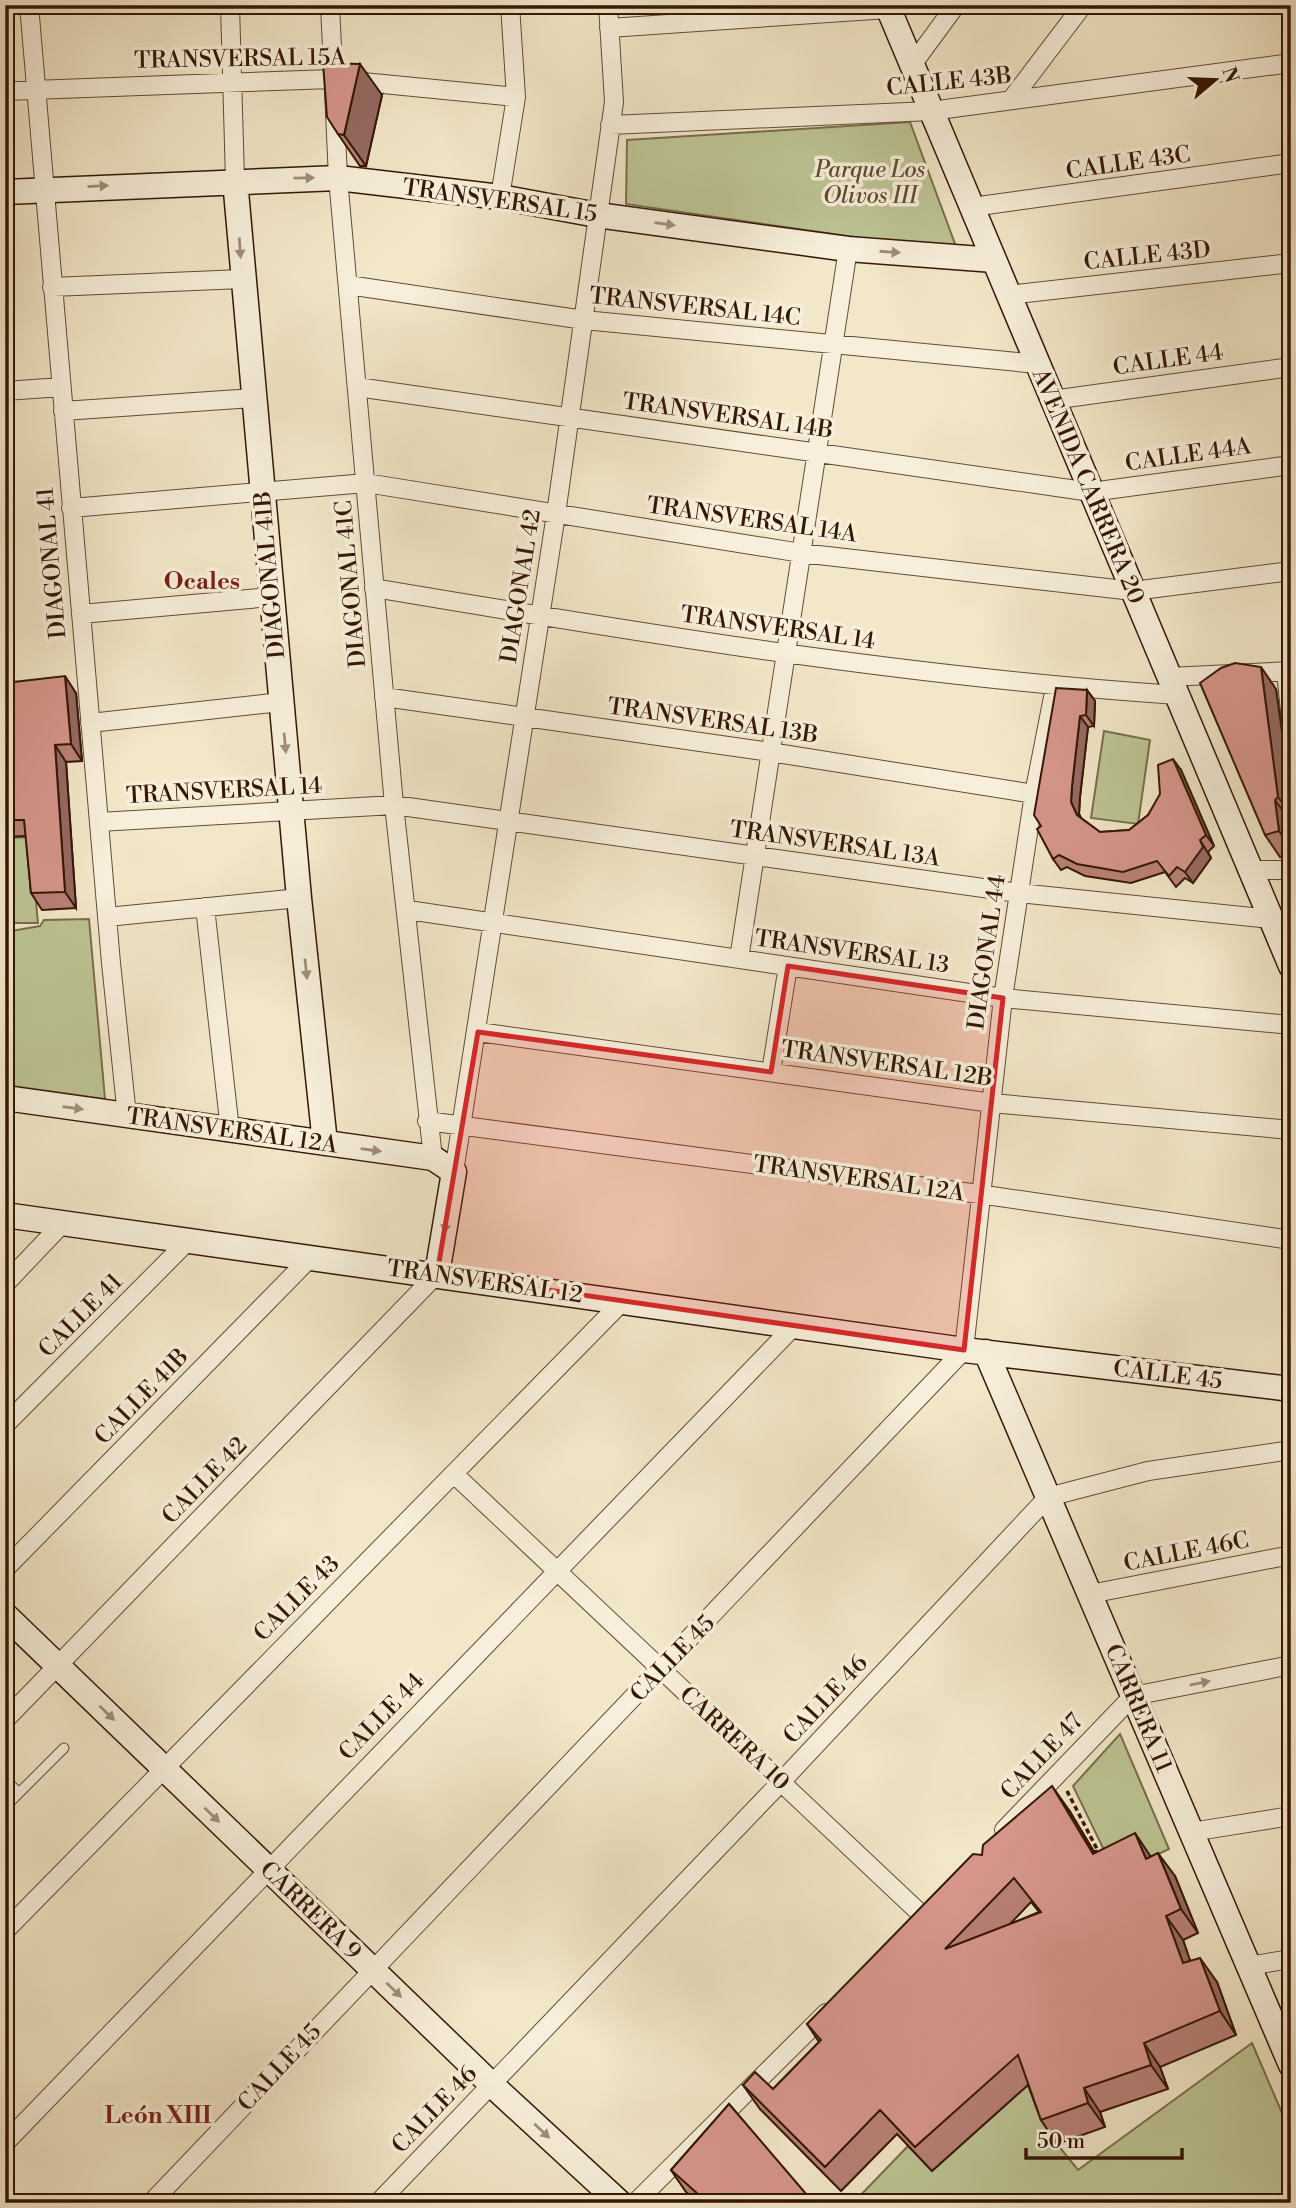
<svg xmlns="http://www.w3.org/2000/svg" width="1296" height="2208" font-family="'Libre Bodoni',serif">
	<rect width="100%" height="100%" fill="#f2e7c8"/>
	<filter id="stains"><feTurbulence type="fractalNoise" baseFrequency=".00286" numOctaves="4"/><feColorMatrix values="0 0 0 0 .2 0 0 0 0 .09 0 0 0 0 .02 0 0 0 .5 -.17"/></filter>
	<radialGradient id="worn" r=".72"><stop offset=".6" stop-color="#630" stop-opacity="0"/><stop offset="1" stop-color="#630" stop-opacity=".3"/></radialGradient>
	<!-- green -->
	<path fill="#bdc494" stroke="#796e4d" stroke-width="2" d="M910,122L958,252L626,204L627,140Z
		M1104,731L1150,740L1138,824L1091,818Z
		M30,837L38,923H5V838Z
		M89,919L105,1099L5,1085V932L40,926L44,920Z
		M1120,1734L1169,1849L1116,1875L1073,1786Z
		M1252,2043L1291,2134V2203H853L908,2146L932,2170L1035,2079L1057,2144L1078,2170Z"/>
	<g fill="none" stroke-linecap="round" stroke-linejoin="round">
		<!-- lane casing -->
		<g stroke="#644b36" stroke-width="11">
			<path id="lane" d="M5,1779L19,1793
				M5,1807L64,1748"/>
		</g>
		<!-- street casing -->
		<g stroke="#644b36" stroke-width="20">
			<path id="street" d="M29,5L111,963L127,1116
				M230,5L235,180
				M330,5L338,178L394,805L433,1158
				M609,28L888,9
				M912,65L956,5
				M5,91L332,79L516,97
				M1011,100L1083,5
				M610,125L931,111L1291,63
				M500,197L516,97L510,5
				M972,207L1291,163
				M348,285L584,320L1038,364
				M52,287L242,279
				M1008,295L1291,263
				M357,387L1091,492L1291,465
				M5,391L61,387
				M1052,400L1291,367
				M63,411L253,398
				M71,508L366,483L801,553L1133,591L1291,571
				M374,588C641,633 907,677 1177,695
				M81,614L271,597
				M1286,671L1291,721
				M1169,677L1291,671
				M384,697L770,752L1034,794
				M90,723L281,702
				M99,822L394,805L1019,893L1271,919
				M1250,870H1291
				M205,907L230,1130
				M408,910L1003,998L1291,1025
				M107,917L299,898
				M739,959L848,249
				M478,1032L992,1103L1291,1130
				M771,1072L788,966
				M427,1121L979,1194L1291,1240
				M454,1172L556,514L614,102L608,5
				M5,1284L63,1223
				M5,1425L189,1240
				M454,1474L923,1916
				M5,1569L312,1256
				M1090,1594L1291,1555
				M5,1720L437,1274
				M1004,1830L1133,1696L1291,1665
				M1191,1832L1291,1816
				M5,1931L623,1301
				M1248,1966L1291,1959
				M5,2143L795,1325
				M151,2203L964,1350L1003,998L1034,794L1055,687
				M378,2203L781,1782L1048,1497L1148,1471L1291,1450
				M635,2203L826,2013"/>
		</g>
		<!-- secondary casing -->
		<g stroke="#351706" stroke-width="27">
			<path id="secondary" d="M887,5L1291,966
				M235,180L299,898L325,1143
				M5,192L338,178L500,197L597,215L848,249L994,260
				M5,1098L433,1158L454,1172L437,1274
				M5,1215L964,1350L1291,1389
				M986,1352L1291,2065
				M5,1615L492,2085L620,2203"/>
		</g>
		<!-- path -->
		<path stroke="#351706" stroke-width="3.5" stroke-dasharray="5 3.5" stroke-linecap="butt" d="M1067,1791L1098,1851L1094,1852"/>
		<!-- lane -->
		<use href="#lane" stroke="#f7efdb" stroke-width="9"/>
		<!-- street -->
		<use href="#street" stroke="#f7efdb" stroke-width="18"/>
		<!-- secondary -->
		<use href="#secondary" stroke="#f7efdb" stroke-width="24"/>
	</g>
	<!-- wall -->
	<path fill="#b88178" stroke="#351706" stroke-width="2" fill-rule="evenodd" d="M382,95L366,166H360L338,134Z
		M5,683L76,693L82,761L66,762L76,908L42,910L31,893L26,836L5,837Z
		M1276,689L1291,796V854L1280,857L1265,835Z
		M1087,690L1095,701L1094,726L1088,727L1080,797L1079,814L1081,818L1100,832L1129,830L1148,815L1181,770L1214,846L1208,852L1211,858L1193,883L1185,878L1176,887L1165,872L1131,883L1085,876L1067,867L1061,870L1053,859L1041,826Z
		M1069,1810L1095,1854L1151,1856L1175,1876L1198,1933L1183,1940L1190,1961L1217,1982L1236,2035L1160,2067L1168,2089L1100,2112L1105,2127L1057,2144L1041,2120L1028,2085L932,2171L897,2134L841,2191L760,2109L743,2085L773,2089L819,2042L807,2024L982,1855ZM1031,1902L1039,1912L1010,1924Z
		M729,2104L813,2203H699L686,2192L671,2170Z"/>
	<!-- shaded-wall -->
	<path fill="#966962" stroke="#351706" stroke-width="2" d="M360,64L382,95L366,166L344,135Z
		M1261,667L1276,689L1291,796V814L1278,797Z
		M65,676L76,693L82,761L71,744Z
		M1087,690L1095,701L1094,726L1086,715Z
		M1080,716L1088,727L1080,797L1079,814L1085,826L1077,815L1071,802L1072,786Z
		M55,745L66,762L76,908L65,892Z
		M1173,759L1181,770L1214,846L1206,835Z
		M1275,800L1291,822V849L1279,831Z
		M1200,840L1211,858L1193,883L1185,872Z
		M1052,1786L1069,1810L1110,1878L1093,1854Z
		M1135,1833L1151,1857L1146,1859Z
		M1158,1853L1175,1876L1198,1933L1181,1909Z
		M1166,1916L1183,1940L1199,1986L1183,1963Z
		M1200,1958L1217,1982L1236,2035L1220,2011Z
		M1144,2043L1160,2067L1168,2089L1151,2065Z
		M1084,2088L1100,2112L1105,2127L1088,2103Z"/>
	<!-- building -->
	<path fill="#d6968c" stroke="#351706" stroke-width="2" fill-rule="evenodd" d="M323,63L360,64L344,135L338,134L327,117Z
		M1235,663L1261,667L1278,797L1275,800L1279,831L1265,835L1200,683L1221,668Z
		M65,676L71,744L55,745L65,892L31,893L24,820H5V683Z
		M1056,688L1087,690L1086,715L1080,716L1072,786L1071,802L1077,815L1100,832L1129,830L1148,815L1160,794L1158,765L1173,759L1206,835L1200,840L1203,847L1185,872L1177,867L1169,876L1157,861L1123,872L1077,864L1059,855L1053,859L1037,829L1041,826L1034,815Z
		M1052,1786L1093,1854L1135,1833L1146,1859L1158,1853L1181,1909L1166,1916L1183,1963L1200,1958L1220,2011L1144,2043L1151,2065L1084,2088L1088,2103L1041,2120L1018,2055L915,2147L880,2110L825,2167L743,2085L755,2072L773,2089L821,2040L807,2024L973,1854L982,1855L983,1845ZM1014,1878L1041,1912L945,1949Z
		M729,2104L813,2202L812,2203H708L671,2170Z"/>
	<!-- one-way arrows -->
	<defs><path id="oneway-solid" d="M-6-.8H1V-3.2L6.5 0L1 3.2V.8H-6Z" transform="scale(1.75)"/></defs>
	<g fill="#a08e7b">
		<use href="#oneway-solid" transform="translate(304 178) rotate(-1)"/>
		<use href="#oneway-solid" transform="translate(98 186) rotate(-3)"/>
		<use href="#oneway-solid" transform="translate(665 224) rotate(8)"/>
		<use href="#oneway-solid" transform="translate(240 248) rotate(86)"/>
		<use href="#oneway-solid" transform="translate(890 252) rotate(4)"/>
		<use href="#oneway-solid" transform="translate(285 743) rotate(85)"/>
		<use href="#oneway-solid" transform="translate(306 969) rotate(84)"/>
		<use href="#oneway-solid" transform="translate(73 1108) rotate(8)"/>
		<use href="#oneway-solid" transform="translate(371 1150) rotate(8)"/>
		<use href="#oneway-solid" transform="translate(446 1223) rotate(100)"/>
		<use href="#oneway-solid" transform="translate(1200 1683) rotate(-11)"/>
		<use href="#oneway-solid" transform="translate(107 1713) rotate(44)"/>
		<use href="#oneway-solid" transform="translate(212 1815) rotate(44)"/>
		<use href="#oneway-solid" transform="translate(394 1990) rotate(44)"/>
		<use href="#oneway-solid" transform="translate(542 2131) rotate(43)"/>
	</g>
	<!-- marked area -->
	<path fill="#d62828" fill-opacity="0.2" stroke="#d62828" stroke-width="5" stroke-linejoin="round" d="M788,966L1003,998L964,1350L437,1274L478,1032L771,1072Z"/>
	<g text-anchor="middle" stroke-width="7" stroke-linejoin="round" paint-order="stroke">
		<!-- street labels -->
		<g font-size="23" fill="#351706" stroke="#f7efdb">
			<text transform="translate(240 58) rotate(-1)" y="8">TRANSVERSAL 15A</text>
			<text transform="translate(949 81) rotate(-6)" y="8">CALLE 43B</text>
			<text transform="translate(1128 162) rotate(-8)" y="8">CALLE 43C</text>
			<text transform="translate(500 200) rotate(8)" y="8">TRANSVERSAL 15</text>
			<text transform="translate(1147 255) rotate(-6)" y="8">CALLE 43D</text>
			<text transform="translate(695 306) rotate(6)" y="8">TRANSVERSAL 14C</text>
			<text transform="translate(1168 359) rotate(-8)" y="8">CALLE 44</text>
			<text transform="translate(728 415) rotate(8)" y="8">TRANSVERSAL 14B</text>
			<text transform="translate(1188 454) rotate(-8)" y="8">CALLE 44A</text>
			<text transform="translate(1089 486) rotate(67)" y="8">AVENIDA CARRERA 20</text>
			<text transform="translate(752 519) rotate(8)" y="8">TRANSVERSAL 14A</text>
			<text transform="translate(51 563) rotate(-95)" y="8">DIAGONAL 41</text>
			<text transform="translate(269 575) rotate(-95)" y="8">DIAGONAL 41B</text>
			<text transform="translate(350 584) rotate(-95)" y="8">DIAGONAL 41C</text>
			<text transform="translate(520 586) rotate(-81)" y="8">DIAGONAL 42</text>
			<text transform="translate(778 627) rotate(8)" y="8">TRANSVERSAL 14</text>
			<text transform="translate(713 720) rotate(8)" y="8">TRANSVERSAL 13B</text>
			<text transform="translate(224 790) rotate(-3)" y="8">TRANSVERSAL 14</text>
			<text transform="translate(835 843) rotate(8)" y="8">TRANSVERSAL 13A</text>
			<text transform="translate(852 951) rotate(8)" y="8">TRANSVERSAL 13</text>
			<text transform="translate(986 952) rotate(-82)" y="8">DIAGONAL 44</text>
			<text transform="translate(887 1063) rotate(8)" y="8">TRANSVERSAL 12B</text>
			<text transform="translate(232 1130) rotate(8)" y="8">TRANSVERSAL 12A</text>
			<text transform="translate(859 1178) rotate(8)" y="8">TRANSVERSAL 12A</text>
			<text transform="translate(485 1281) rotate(8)" y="8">TRANSVERSAL 12</text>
			<text transform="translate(80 1315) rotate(-45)" y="8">CALLE 41</text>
			<text transform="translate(1168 1374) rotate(7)" y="8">CALLE 45</text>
			<text transform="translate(141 1396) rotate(-46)" y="8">CALLE 41B</text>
			<text transform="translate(204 1480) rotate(-46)" y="8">CALLE 42</text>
			<text transform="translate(1186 1551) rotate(-11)" y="8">CALLE 46C</text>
			<text transform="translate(296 1598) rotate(-45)" y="8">CALLE 43</text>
			<text transform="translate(672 1658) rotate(-46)" y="8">CALLE 45</text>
			<text transform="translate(825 1699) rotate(-47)" y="8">CALLE 46</text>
			<text transform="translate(1139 1708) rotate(67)" y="8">CARRERA 11</text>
			<text transform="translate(381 1716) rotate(-46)" y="8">CALLE 44</text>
			<text transform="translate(735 1738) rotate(43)" y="8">CARRERA 10</text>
			<text transform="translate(1041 1756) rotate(-47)" y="8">CALLE 47</text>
			<text transform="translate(311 1910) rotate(44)" y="8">CARRERA 9</text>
			<text transform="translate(279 2067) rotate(-47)" y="8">CALLE 45</text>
			<text transform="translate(434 2109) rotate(-46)" y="8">CALLE 46</text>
		</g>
		<!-- park labels -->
		<g font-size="23" font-style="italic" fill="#5e4b31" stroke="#f7efdb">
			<text x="870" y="177">Parque Los<tspan x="870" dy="26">Olivos III</tspan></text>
		</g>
		<!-- neighbourhood labels -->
		<g font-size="24" font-weight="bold" fill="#7a1f14" stroke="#f7efdb">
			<text x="202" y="589">Ocales</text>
			<text x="158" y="2123">León XIII</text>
		</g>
	</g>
	<!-- margin -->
	<rect width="1296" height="2208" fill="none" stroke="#f2e7c8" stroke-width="28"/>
	<rect x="7" y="7" width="1282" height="2194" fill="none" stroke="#351706" stroke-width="3.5"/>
	<rect x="14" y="14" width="1268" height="2180" fill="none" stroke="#351706" stroke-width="2"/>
	<!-- north arrow -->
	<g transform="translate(1215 80) rotate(71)" stroke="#f7efdb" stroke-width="5" paint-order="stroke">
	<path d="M0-5L12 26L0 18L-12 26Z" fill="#351706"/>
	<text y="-10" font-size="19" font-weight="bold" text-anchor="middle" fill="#351706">N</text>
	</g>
	<!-- scale -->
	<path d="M1026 2148v10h156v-10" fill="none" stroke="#351706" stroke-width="3.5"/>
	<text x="1037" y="2148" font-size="21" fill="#351706" stroke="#f7efdb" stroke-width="5" paint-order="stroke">50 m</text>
	<rect width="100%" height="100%" filter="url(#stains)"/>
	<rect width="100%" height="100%" fill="url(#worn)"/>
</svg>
